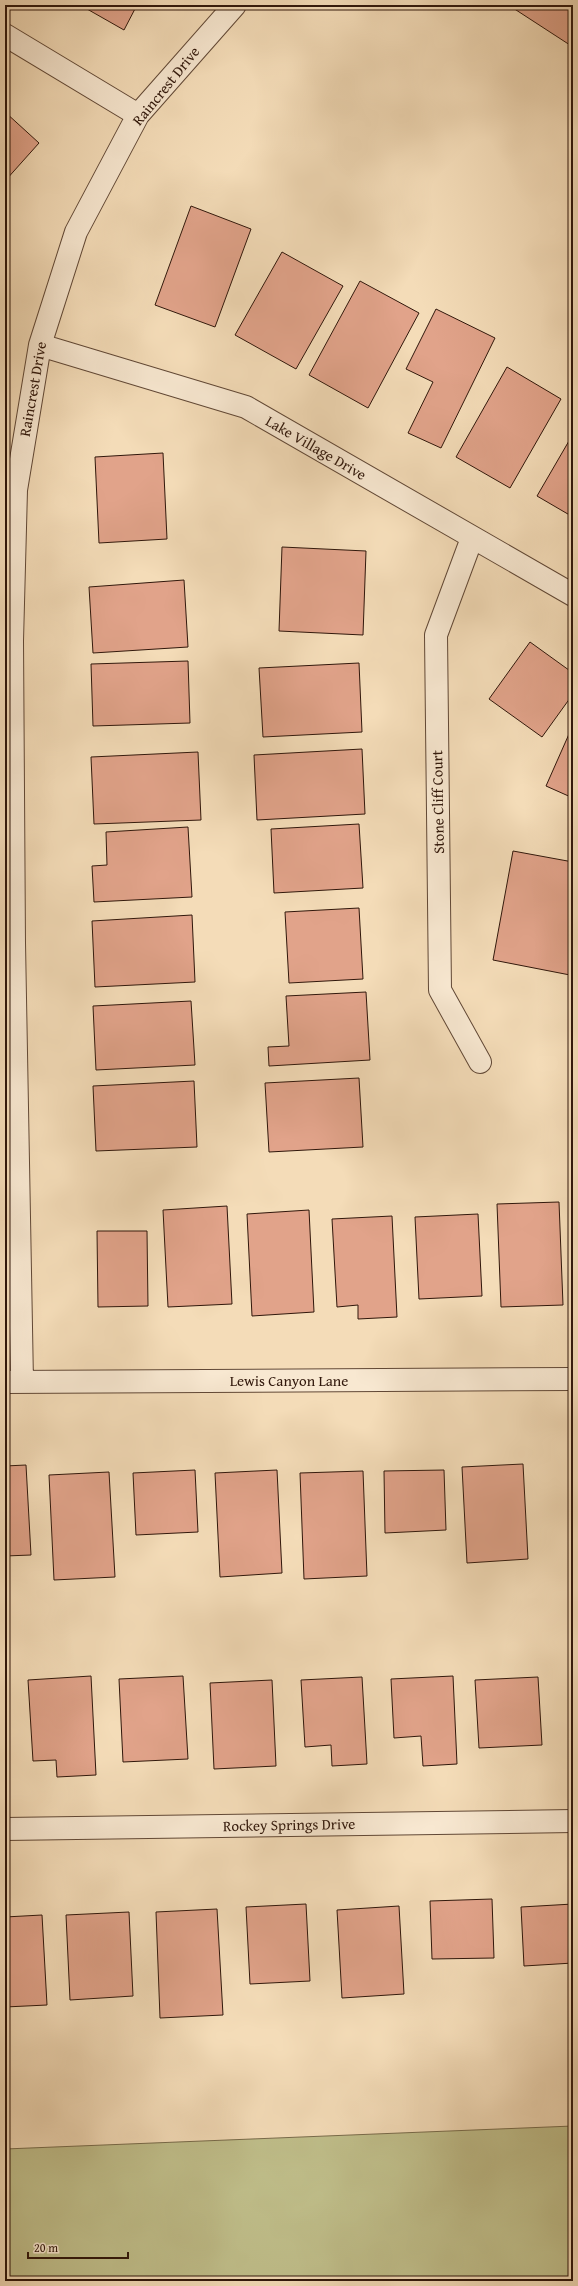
<svg xmlns="http://www.w3.org/2000/svg" width="578" height="2286" font-family="'Gentium Book Plus',serif">
	<rect width="100%" height="100%" fill="#f4dcb8"/>
	<filter id="stains"><feTurbulence type="fractalNoise" baseFrequency=".005" numOctaves="4"/><feColorMatrix values="0 0 0 0 .2 0 0 0 0 .09 0 0 0 0 .02 0 0 0 .5 -.17"/></filter>
	<radialGradient id="worn" r=".72"><stop offset=".6" stop-color="#630" stop-opacity="0"/><stop offset="1" stop-color="#630" stop-opacity=".3"/></radialGradient>
	<!-- green -->
	<path fill="#c0bf8b" stroke="#786b4b" d="M573,2126V2281H5V2149Z"/>
	<!-- building -->
	<path fill="#e1a38a" stroke="#30170b" d="M80,5H137L124,30Z
		M516,5H573V47L513,8Z
		M5,112L39,143L5,181Z
		M191,206L251,229L215,327L155,305Z
		M282,252L343,286L296,369L235,335Z
		M360,281L419,313L368,408L309,375Z
		M436,309L495,338L441,448L408,433L433,382L406,369Z
		M507,367L561,399L510,488L456,457Z
		M573,434V517L537,496Z
		M163,453L167,539L99,543L95,457Z
		M282,547L366,551L363,635L279,631Z
		M184,580L188,647L93,653L89,587Z
		M530,642L573,673V694L542,737L489,699Z
		M188,661L190,723L93,726L91,664Z
		M359,663L362,732L263,737L259,668Z
		M573,725V798L546,786Z
		M362,749L365,814L257,820L254,755Z
		M198,752L201,820L94,824L91,757Z
		M359,824L363,888L274,893L271,829Z
		M188,827L192,897L94,902L92,866L107,865L106,832Z
		M513,851L573,862V957L570,975L493,960Z
		M359,908L363,979L289,983L285,912Z
		M192,915L195,982L95,987L92,921Z
		M366,992L370,1060L269,1066L268,1047L289,1046L286,996Z
		M191,1001L195,1065L96,1070L93,1006Z
		M359,1078L363,1147L269,1152L265,1083Z
		M194,1081L197,1147L96,1151L93,1086Z
		M559,1202L563,1305L501,1307L497,1204Z
		M227,1206L232,1304L168,1307L163,1210Z
		M309,1210L314,1312L252,1316L247,1214Z
		M478,1214L482,1296L419,1299L415,1217Z
		M392,1216L397,1317L358,1319V1305L337,1307L332,1219Z
		M97,1231H147L148,1306L98,1307Z
		M523,1464L528,1559L467,1563L462,1467Z
		M26,1465L31,1555L5,1556V1466Z
		M195,1470L198,1532L136,1535L133,1473Z
		M277,1470L282,1573L220,1577L215,1473Z
		M444,1470L446,1530L385,1533L384,1471Z
		M363,1471L367,1576L304,1579L300,1473Z
		M109,1472L115,1577L54,1580L49,1475Z
		M91,1676L96,1775L57,1777L56,1760L33,1761L28,1680Z
		M183,1676L188,1759L123,1762L119,1679Z
		M453,1676L457,1764L423,1766L421,1736L394,1738L391,1679Z
		M362,1677L367,1764L332,1766L331,1745L305,1747L301,1680Z
		M538,1677L542,1745L479,1748L475,1680Z
		M272,1680L276,1766L214,1769L210,1683Z
		M492,1899L494,1958L432,1959L430,1901Z
		M306,1904L310,1981L250,1984L246,1907Z
		M573,1904V1963L524,1966L521,1907Z
		M399,1906L404,1994L342,1998L337,1910Z
		M217,1909L223,2015L160,2018L156,1912Z
		M129,1912L133,1996L70,2000L66,1915Z
		M42,1915L47,2005L5,2007V1917Z"/>
	<g fill="none" stroke-linecap="round" stroke-linejoin="round">
		<!-- minor casing -->
		<g stroke="#614836" stroke-width="24">
			<path id="minor" d="M5,35L138,115
				M40,345L246,407L573,595
				M472,538L436,635L440,990L480,1062
				M5,1382L573,1379
				M22,1382L14,943L12,641L16,490L40,345L76,232L138,115L235,5
				M5,1829L573,1821"/>
		</g>
		<!-- minor -->
		<use href="#minor" stroke="#f8e8d1" stroke-width="22"/>
	</g>
	<g text-anchor="middle" stroke-width="3" stroke-linejoin="round" paint-order="stroke">
		<!-- street labels -->
		<g font-size="15" fill="#30170b" stroke="#f8e8d1">
			<text transform="translate(166 86) rotate(-51)" y="5">Raincrest Drive</text>
			<text transform="translate(33 389) rotate(-80)" y="5">Raincrest Drive</text>
			<text transform="translate(316 448) rotate(30)" y="5">Lake Village Drive</text>
			<text transform="translate(438 802) rotate(-91)" y="5">Stone Cliff Court</text>
			<text x="289" y="1386">Lewis Canyon Lane</text>
			<text transform="translate(289 1825) rotate(-1)" y="5">Rockey Springs Drive</text>
		</g>
	</g>
	<!-- margin -->
	<rect width="578" height="2286" fill="none" stroke="#f4dcb8" stroke-width="20"/>
	<rect x="6" y="6" width="566" height="2274" fill="none" stroke="#30170b" stroke-width="2"/>
	<rect x="10" y="10" width="558" height="2266" fill="none" stroke="#30170b"/>
	<!-- scale -->
	<path d="M28 2252v6h100v-6" fill="none" stroke="#30170b" stroke-width="2"/>
	<text x="34" y="2252" font-size="12" fill="#30170b" stroke="#f8e8d1" stroke-width="3" paint-order="stroke">20 m</text>
	<rect width="100%" height="100%" filter="url(#stains)"/>
	<rect width="100%" height="100%" fill="url(#worn)"/>
</svg>
